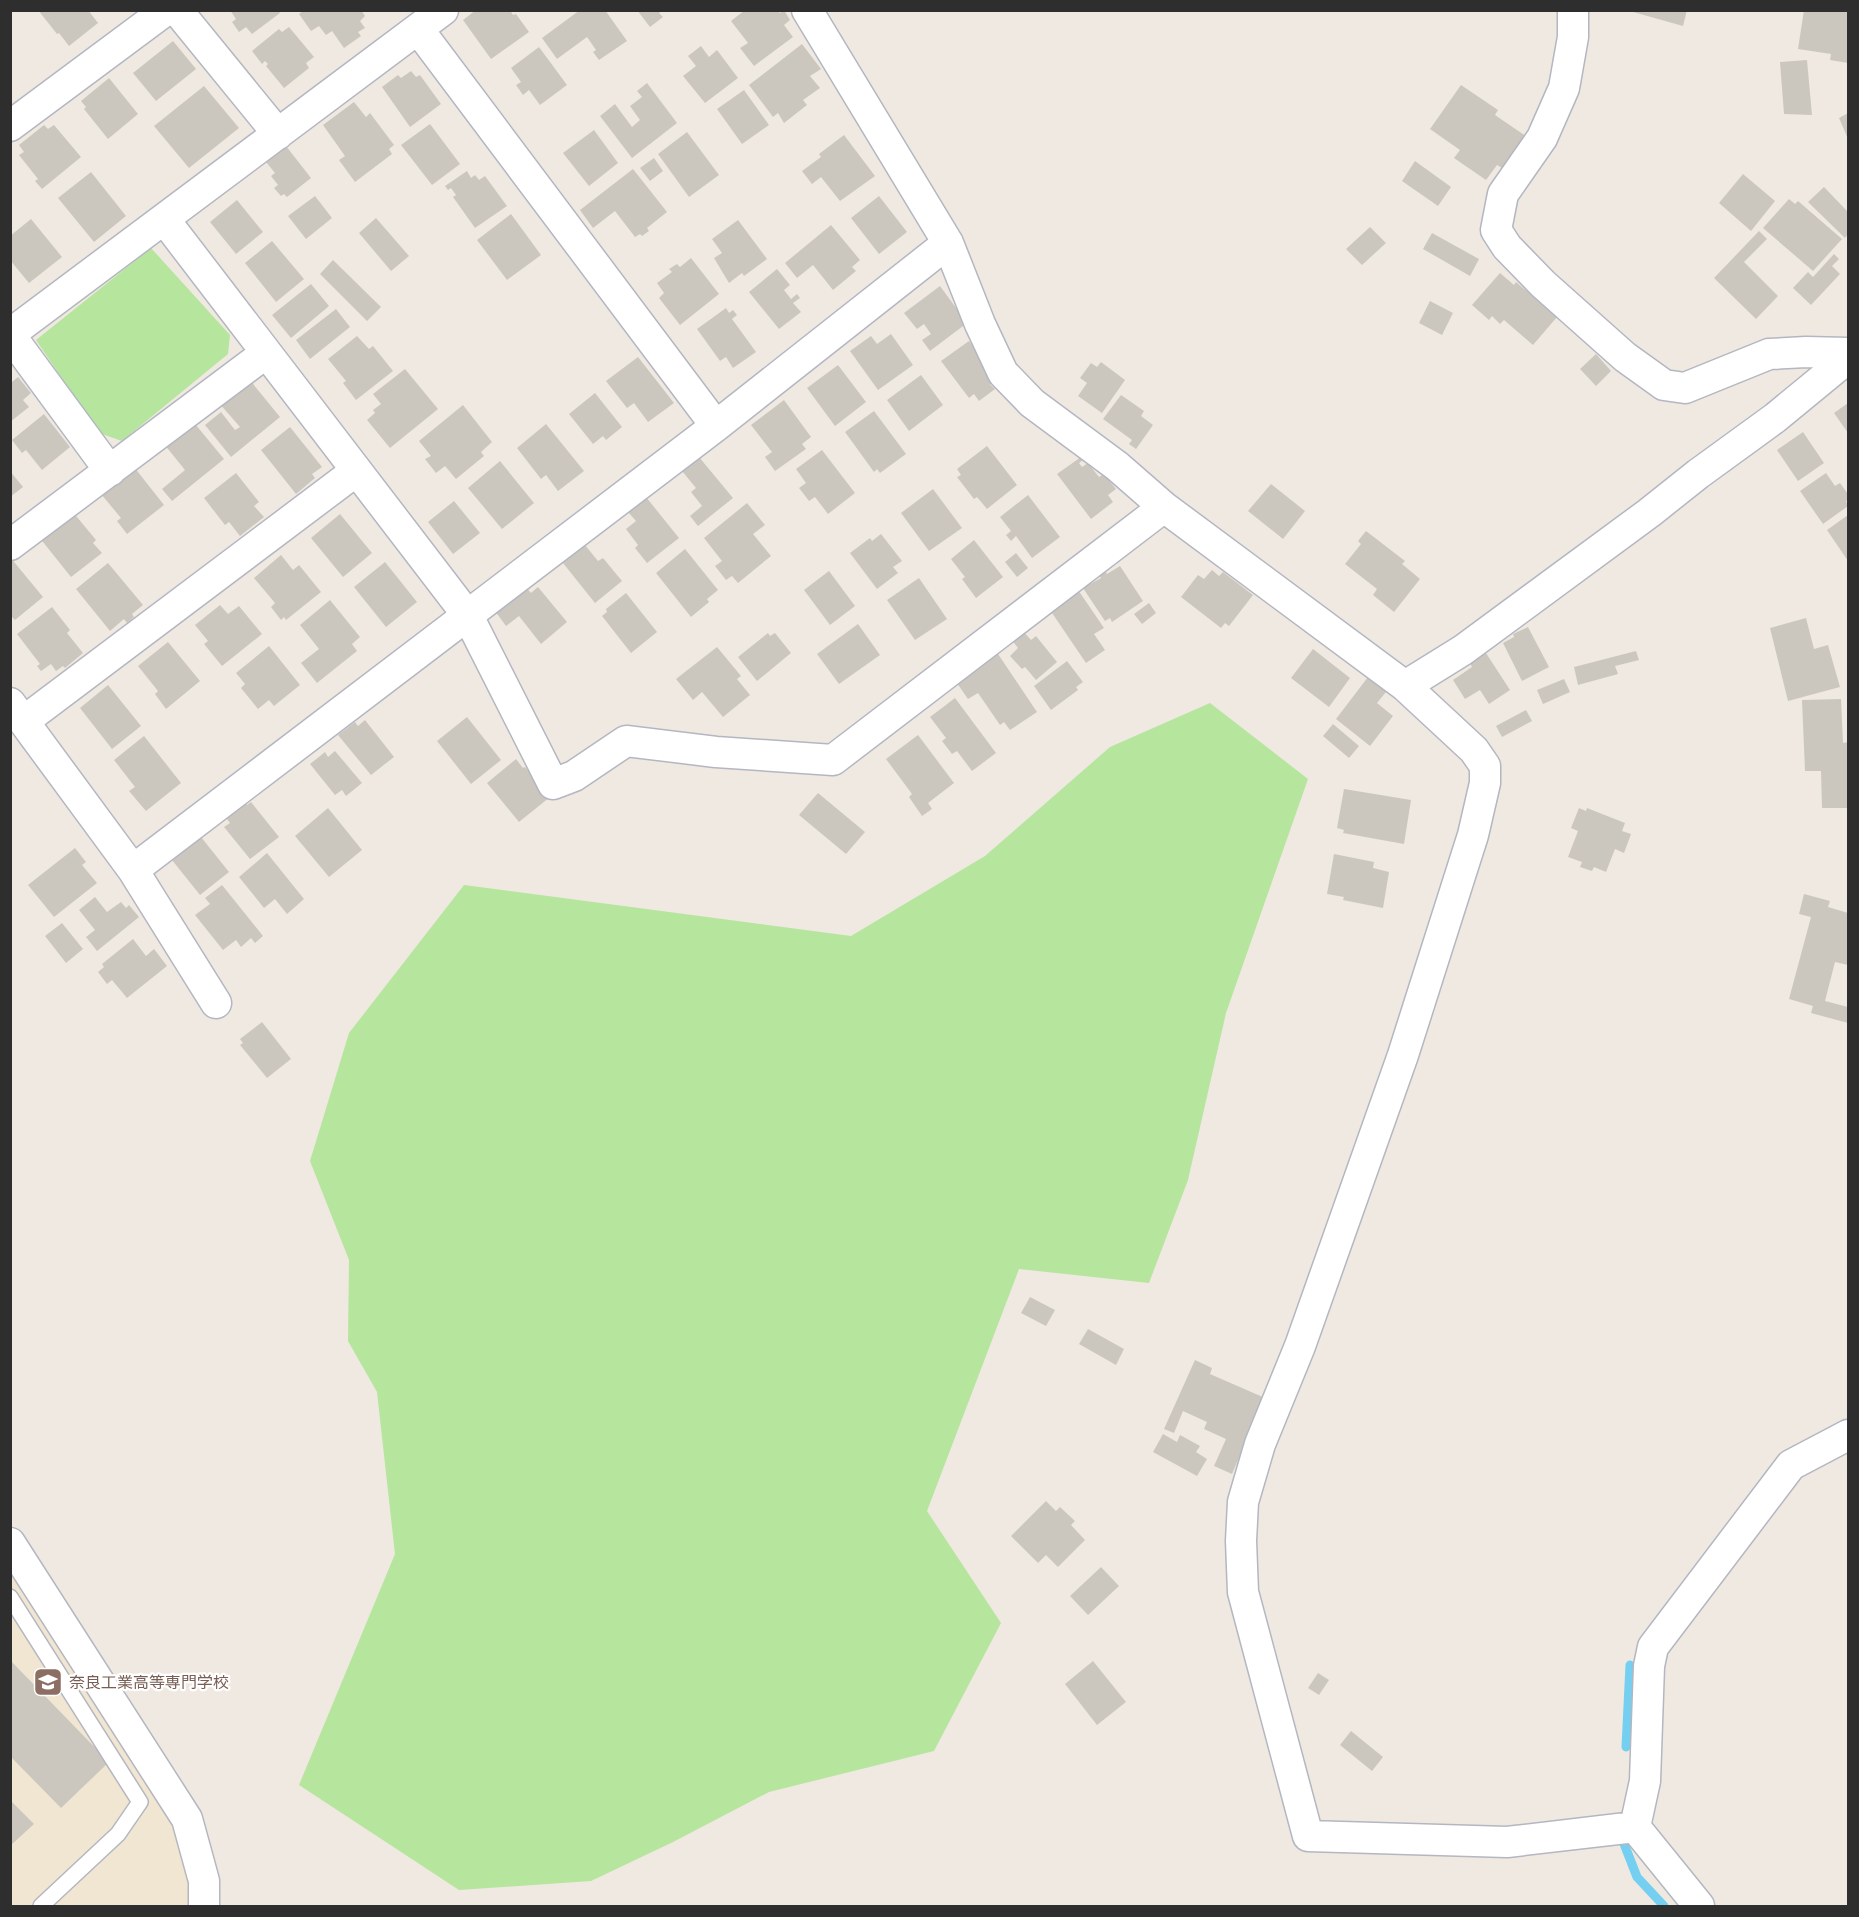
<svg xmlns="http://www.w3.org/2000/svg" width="1859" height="1917" font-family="'Archivo Narrow','Noto Sans JP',sans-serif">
	<rect width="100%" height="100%" fill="#efe9e1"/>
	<!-- education -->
	<path fill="#f0e6d1" d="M10,1571L188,1846L193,1884L189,1906H11Z"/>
	<!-- green -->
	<path fill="#b6e59e" d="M151,248L230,335L228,354L122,441L99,433L36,340Z
		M1210,703L1308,779L1226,1013L1188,1180L1149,1283L1019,1269L927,1511L1001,1623L934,1751L769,1792L673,1842L591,1881L459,1890L299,1785L395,1554L377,1392L348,1341L349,1260L310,1161L349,1033L464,885L851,936L985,856L1110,747Z"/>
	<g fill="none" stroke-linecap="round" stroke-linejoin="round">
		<!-- stream -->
		<path stroke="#75cff0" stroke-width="9" d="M1626,1747L1630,1665
			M1621,1836L1637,1877L1664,1906"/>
	</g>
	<!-- building -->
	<path fill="#cbc7bf" d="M38,10H88L98,23L69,46L59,33L57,34Z
		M230,10H278L280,13L252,34L246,27L239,32L232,22L236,19Z
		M304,10H361L365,16L360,21L365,28L358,32L361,36L344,48L332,31L326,35L319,26L311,31L299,14Z
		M476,10H510L513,15L516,14L529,32L491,59L463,20Z
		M580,10H605L627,41L599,60L593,52L596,50L587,37L557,59L542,38Z
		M637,10H663L659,13L663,17L650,27Z
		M745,10H778L780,13L784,10L790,20L784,25L793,37L754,66L740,48L748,43L731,21Z
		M1626,10H1687L1683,26Z
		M1804,10H1848V63L1830,60L1831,54L1798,49Z
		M289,27L314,57L306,63L309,68L284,88L266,66L268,64L265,61L262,64L252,51L279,29L282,32Z
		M173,41L196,69L156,101L133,73Z
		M802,44L821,69L810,76L820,88L803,100L807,105L784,123L778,113L773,117L749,85Z
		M701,46L709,57L717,50L738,78L705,103L683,76L696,66L688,56Z
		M539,47L567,85L540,105L529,90L523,95L516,85L521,82L511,68Z
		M1807,60L1812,115L1784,114L1780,62Z
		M411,71L416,77L420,75L441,104L410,127L382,87L398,75L401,78Z
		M109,78L138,114L108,139L84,109L86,107L81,101Z
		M647,83L677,123L632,158L600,116L615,104L632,127L640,120L630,106L642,97L637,91Z
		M1461,85L1498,110L1495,115L1530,139L1507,171L1497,165L1486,180L1454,158L1460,150L1430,129Z
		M204,86L239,128L189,168L154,126Z
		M744,90L769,125L742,144L717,109Z
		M354,102L366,117L370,113L394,145L389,149L392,154L355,182L339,160L345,156L323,125Z
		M1848,113V139L1839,118Z
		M430,124L460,164L432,185L401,145Z
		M44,125L48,129L54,125L81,157L42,189L35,181L38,179L19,155L24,152L19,145Z
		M594,130L618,163L589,186L563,153Z
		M687,132L719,175L689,197L658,154Z
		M844,135L875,176L840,201L821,177L812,184L802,171L821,157L819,154Z
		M286,146L311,178L287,197L284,194L281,196L274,188L278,185L271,176L275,173L266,162Z
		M654,158L663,171L650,181L640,168Z
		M1415,161L1451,187L1438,206L1402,181Z
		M633,169L667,212L647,228L649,231L642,236L640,234L635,237L615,211L593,228L580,210Z
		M467,171L471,178L475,175L479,180L485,176L507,206L475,228L453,197L456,195L451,188L448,190L445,186Z
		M91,172L126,216L94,242L58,198Z
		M1743,174L1775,201L1751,231L1719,203Z
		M1824,187L1848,212V234L1845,238L1808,202Z
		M315,196L332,218L306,239L288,216Z
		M879,196L907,232L879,254L851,218Z
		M1789,199L1795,204L1798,201L1842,239L1813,271L1763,228Z
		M237,200L263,232L236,254L210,222Z
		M511,214L541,255L507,280L477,240Z
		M376,218L409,256L391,271L359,233Z
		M31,219L62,257L29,283L10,260V236Z
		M738,220L767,259L744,276L742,273L729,283L714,258L722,253L712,239Z
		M831,225L860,260L852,267L856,271L833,290L813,265L797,278L785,263Z
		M1370,227L1386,243L1362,265L1346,249Z
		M1759,231L1767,239L1744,262L1778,296L1756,319L1714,278Z
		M1432,233L1479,259L1470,276L1423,249Z
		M272,241L304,279L276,302L245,263Z
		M1834,254L1839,259L1832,266L1840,274L1811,305L1793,288L1808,272L1813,277Z
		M691,258L719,294L680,325L659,298L664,293L657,283L672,272L669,269L677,264L680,267Z
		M333,260L381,307L367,321L320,274Z
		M777,269L790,285L784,290L791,299L797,294L800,298L793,303L801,312L779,329L749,292Z
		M1500,273L1514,285L1516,282L1557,317L1533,345L1504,320L1500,324L1492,316L1489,320L1472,305Z
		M311,284L329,306L291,338L272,315Z
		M940,286L967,323L930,351L922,340L931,334L924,324L917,329L904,313Z
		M1430,301L1453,313L1442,335L1419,323Z
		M726,308L729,313L733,310L737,315L732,319L756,352L733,368L726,357L720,361L697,329Z
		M336,309L350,327L310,359L296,340Z
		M891,334L913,365L878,390L850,351L871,336L877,344Z
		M357,336L369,349L373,346L393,371L356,400L343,383L346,381L328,359Z
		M969,341L997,379L990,384L995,389L979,401L974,394L969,398L941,361Z
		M1596,354L1611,371L1596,386L1580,369Z
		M638,357L674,403L648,422L634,403L627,408L606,381Z
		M1101,362L1125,380L1102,413L1078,396L1087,383L1080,378L1091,363L1097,367Z
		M838,365L866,402L835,426L807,388Z
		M405,369L438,409L390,448L367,420L375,413L373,410L381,404L373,394Z
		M921,375L943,405L909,431L887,400Z
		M18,377L31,393L23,400L29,407L10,422V380L12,382Z
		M249,379L280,417L231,457L205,425L221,412L235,430L240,427L219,403Z
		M595,393L622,427L606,440L603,436L593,444L569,414Z
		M1121,395L1144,411L1141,416L1153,425L1136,449L1129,444L1132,440L1103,419Z
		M784,400L811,437L802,444L806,449L775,471L765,457L772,452L751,425Z
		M1848,403V433L1834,413Z
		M463,405L492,442L481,452L484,456L456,479L445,466L436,473L425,459L431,456L419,441Z
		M874,411L906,454L880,473L877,469L874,472L845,432Z
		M44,414L70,447L42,470L26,450L22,453L12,440Z
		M191,419L224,459L172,501L162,489L185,470L164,444Z
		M546,424L584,471L558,491L546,475L541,479L517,448Z
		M290,427L322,467L312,474L315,478L296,494L261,450Z
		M1803,432L1824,463L1798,481L1777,450Z
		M987,446L1017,485L987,509L977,497L974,499L957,477L961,475L957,469Z
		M822,450L855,493L828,514L815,497L809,501L799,488L806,483L796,469Z
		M699,457L733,498L698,526L690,516L702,506L691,492L696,488L682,471Z
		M1081,457L1083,460L1079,463L1082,467L1088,463L1099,477L1104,474L1116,489L1108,495L1113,502L1091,519L1057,474Z
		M500,461L534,503L502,529L468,488Z
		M134,467L164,505L127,534L117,521L121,518L101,494Z
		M10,471L23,487L10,497Z
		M236,473L259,502L254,506L264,517L240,536L229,522L225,525L204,498Z
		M1826,473L1835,486L1840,483L1848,494V500L1846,501L1848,506L1823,524L1800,491Z
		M1271,484L1305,511L1283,539L1248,511Z
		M933,489L962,528L929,551L901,513Z
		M1028,495L1060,537L1032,558L1016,536L1011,541L1006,535L1011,531L1000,517Z
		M646,497L679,538L647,563L635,548L638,545L626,529L636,521L628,512Z
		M454,501L480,533L453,554L428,522Z
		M747,503L765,525L753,534L771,556L738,583L732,576L726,580L715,566L722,561L704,538Z
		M72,511L96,540L93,543L102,553L71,577L39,537Z
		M340,514L372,553L343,577L311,538Z
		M1848,515V561L1827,530Z
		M1366,531L1405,561L1402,564L1420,579L1394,612L1373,595L1377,589L1345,564L1361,544L1358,541Z
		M881,534L902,561L893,567L898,573L877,589L850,553L870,538L872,541Z
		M974,540L1003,577L976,598L962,579L965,577L951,559Z
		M585,545L598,561L603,558L622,581L595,603L563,563Z
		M685,549L718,590L707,599L709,602L691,617L656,573Z
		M1016,553L1028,568L1017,577L1005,562Z
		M281,555L293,570L299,565L321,592L286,620L284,617L281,620L271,607L275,603L254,578Z
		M10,557L43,597L15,620L10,615Z
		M385,562L417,602L386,627L354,587Z
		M108,563L143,605L132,614L134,617L127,623L124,619L110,631L76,589Z
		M1120,566L1143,601L1112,622L1110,618L1105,621L1083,588L1101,578L1097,571L1103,567L1107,574Z
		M1212,570L1219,576L1223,572L1253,595L1229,626L1225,623L1221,628L1181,597L1198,575L1204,579Z
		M829,571L855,606L830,625L804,590Z
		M919,578L947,619L915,640L887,600Z
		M1074,584L1104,628L1094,634L1105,650L1086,663L1048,607Z
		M525,586L531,593L538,587L567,622L541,644L519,616L506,626L495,611Z
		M626,593L657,632L631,653L602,616L607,612L606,609Z
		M330,600L360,637L352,644L357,651L317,683L301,663L319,649L300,625Z
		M1149,603L1156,613L1142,624L1134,614Z
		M220,605L228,614L239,606L262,634L222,666L204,644L208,641L195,625Z
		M52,607L70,630L67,633L83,653L65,668L63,666L56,671L51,664L41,671L37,666L40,664L17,634Z
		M1806,618L1814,649L1828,645L1840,687L1788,701L1770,628Z
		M858,624L880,655L839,684L817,654Z
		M1528,627L1549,667L1522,681L1503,643L1514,637L1513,634Z
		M1022,630L1031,640L1036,636L1057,662L1036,680L1025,667L1022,669L1010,656L1018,648L1011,639Z
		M768,633L770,636L775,633L791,653L757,681L738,657Z
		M168,642L200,681L166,709L155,694L158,691L138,666Z
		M992,645L1037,712L1010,730L1004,722L1000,725L978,693L968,699L950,673Z
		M269,646L300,685L274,706L269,700L258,709L241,688L245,684L236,673Z
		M717,647L741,676L737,679L750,695L723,717L702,692L693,700L676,679Z
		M1313,649L1350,678L1329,707L1291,678Z
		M1636,651L1639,660L1615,666L1618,674L1578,685L1574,667Z
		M1486,653L1510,690L1489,704L1480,690L1465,699L1453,680L1472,667L1470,663Z
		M1067,661L1083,682L1076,687L1078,690L1051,710L1034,686Z
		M1368,677L1386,692L1377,703L1393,716L1370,746L1336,719Z
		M1564,679L1570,692L1543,704L1537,690Z
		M108,685L141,726L112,749L80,708Z
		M955,698L996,753L972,771L957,751L952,754L942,741L946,738L930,717Z
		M1841,699L1843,743L1848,742V808H1822L1821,771H1805L1802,700Z
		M1526,710L1532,721L1502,737L1496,726Z
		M467,717L501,760L471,784L437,741Z
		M365,720L394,757L371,775L338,735L355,722L358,726Z
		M1333,724L1359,746L1349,758L1323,736Z
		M918,735L954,783L928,803L932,809L922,816L909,797L912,794L886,759Z
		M144,736L181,783L146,811L129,791L135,787L114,760Z
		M335,751L362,783L346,796L342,790L335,795L310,764L325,752L328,757Z
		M516,759L523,768L525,767L550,797L519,822L487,783Z
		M1344,789L1411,800L1404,844L1343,833L1344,830L1337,828Z
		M818,793L865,832L846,854L799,815Z
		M242,799L247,805L251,802L279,837L250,859L224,827L230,823L223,814Z
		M328,808L362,850L329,877L295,836Z
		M1579,808L1586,811L1587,808L1625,823L1622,831L1631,834L1624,853L1615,849L1606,872L1594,867L1592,871L1580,867L1582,862L1568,857L1578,831L1571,828Z
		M197,832L229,872L200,895L168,855Z
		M75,848L86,862L82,865L97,883L54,917L28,885Z
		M267,853L304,899L287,914L275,899L264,908L239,877Z
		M1334,854L1374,862L1373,868L1389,872L1383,908L1343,900L1344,897L1327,894Z
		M222,885L263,936L255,943L251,938L241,947L236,940L223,950L195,915L210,904L205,898Z
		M1804,894L1830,901L1828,907L1848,913V965L1835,962L1825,1001L1848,1007V1023L1811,1013L1813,1006L1789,999L1811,917L1799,914Z
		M95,897L107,912L121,902L126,908L129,905L139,917L97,951L86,937L95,930L79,910Z
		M62,923L83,949L66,963L45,936Z
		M133,939L146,956L154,949L167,966L127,998L112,980L107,984L98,972L104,967L102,964Z
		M262,1022L291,1059L267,1078L240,1045L243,1043L240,1039Z
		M1030,1297L1055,1310L1046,1326L1021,1313Z
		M1088,1329L1124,1349L1116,1365L1079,1344Z
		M1195,1360L1212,1368L1210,1374L1265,1398L1232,1474L1214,1466L1226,1439L1204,1429L1207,1422L1183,1411L1174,1433L1164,1429Z
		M1163,1434L1177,1442L1180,1435L1200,1446L1196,1452L1207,1459L1197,1476L1153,1452Z
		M1046,1501L1056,1511L1060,1507L1075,1521L1071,1525L1085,1540L1058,1567L1046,1555L1038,1563L1011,1536Z
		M1101,1567L1119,1586L1088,1615L1070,1596Z
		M10,1660L109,1762L61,1808L10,1756Z
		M1093,1661L1126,1702L1097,1725L1065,1684Z
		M1318,1673L1329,1680L1319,1695L1308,1688Z
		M1351,1731L1383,1757L1372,1771L1340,1745Z
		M10,1800L34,1824L10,1846Z"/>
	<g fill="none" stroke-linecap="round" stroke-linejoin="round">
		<!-- service casing -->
		<g stroke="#b4b7c1" stroke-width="18">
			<path id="service" d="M10,1597L140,1802L118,1834L41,1906"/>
		</g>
		<!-- minor casing -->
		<g stroke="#b4b7c1" stroke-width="33">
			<path id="minor" d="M177,10L278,134
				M807,10L948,243L980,324L1003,373L1032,403L1117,466L1164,507L1405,686L1474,750L1485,766V783L1473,835L1403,1055L1300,1346L1260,1444L1243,1502L1241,1541L1243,1592L1308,1836L1507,1842L1635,1827
				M1573,10V37L1564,88L1542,138L1503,194L1496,230L1507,247L1543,284L1625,357L1664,385L1685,388L1769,354L1806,352L1848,353
				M418,29L716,426
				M10,126L166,10
				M164,219L468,616L553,784L574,776L626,741L716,752L833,760L1164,507
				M10,334L443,10
				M10,335L110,471
				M10,545L266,353
				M1405,686L1463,650L1649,513L1698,474L1775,418L1848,358
				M10,703L133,870L216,1003
				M24,721L356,471
				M133,870L716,426L948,243
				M10,1543L187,1819L204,1881V1906
				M1635,1827L1645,1781L1649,1666L1653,1647L1791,1465L1848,1435
				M1635,1827L1699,1906"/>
		</g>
		<!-- service -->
		<use href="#service" stroke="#fff" stroke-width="15"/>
		<!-- minor -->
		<use href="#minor" stroke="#fff" stroke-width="30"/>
	</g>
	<!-- icons -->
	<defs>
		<g id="school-square" transform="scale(1.5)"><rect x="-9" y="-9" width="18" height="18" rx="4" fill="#8d6e63" stroke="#fff"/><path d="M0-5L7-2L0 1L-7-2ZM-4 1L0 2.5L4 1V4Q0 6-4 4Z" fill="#fff"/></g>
	</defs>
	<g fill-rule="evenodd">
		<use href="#school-square" x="48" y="1682"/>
	</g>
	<g text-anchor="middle" stroke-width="4.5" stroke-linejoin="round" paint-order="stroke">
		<!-- education labels -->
		<g font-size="16" fill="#785e54" stroke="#fff" text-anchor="start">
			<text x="69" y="1688">奈良工業高等専門学校</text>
		</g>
	</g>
	<!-- border -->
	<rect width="1859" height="1917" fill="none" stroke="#2e2e2e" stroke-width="24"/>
</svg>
